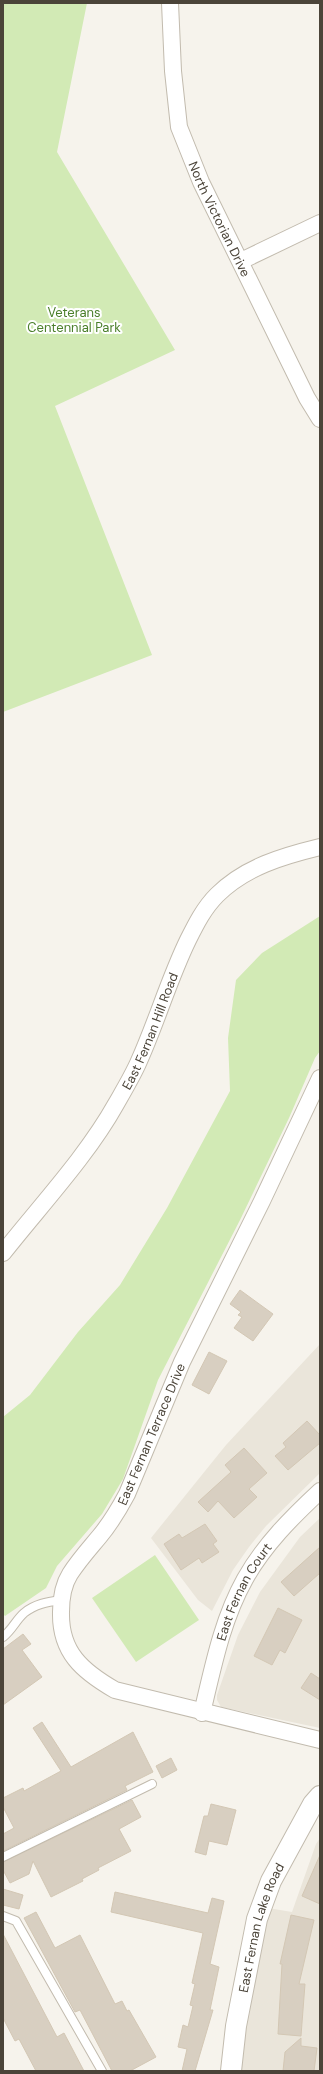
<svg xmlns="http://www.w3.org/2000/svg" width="323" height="2074" font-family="'DM Sans',sans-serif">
	<rect width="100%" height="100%" fill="#f6f3ec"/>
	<!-- residential -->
	<path fill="#eae5da" d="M320,1344V1473L266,1526L249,1547L233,1570L212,1611L198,1600L151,1538L226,1445Z
		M320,1518V1728L221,1707L217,1700V1695L238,1635L260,1592L300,1537Z
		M320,1838V2071H241L247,2010L268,1908L292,1912L316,1844Z"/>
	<!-- green -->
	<path fill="#d2eab5" d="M3,3H87L57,152L175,350L55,406L152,655L3,712Z
		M320,916V1051L315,1058L289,1118L240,1220L158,1380L123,1479L102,1514L57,1566L46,1588L5,1616L3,1614V1417L30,1395L78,1332L120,1285L167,1208L230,1091L228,1038L236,980L262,953Z
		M155,1555L199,1620L136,1662L92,1598Z"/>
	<!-- building -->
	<path fill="#d8cfc1" stroke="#d3c7b4" d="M240,1290L273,1314L253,1341L234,1328L242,1317L238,1315L241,1312L230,1304Z
		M209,1352L227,1361L209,1394L192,1385Z
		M307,1421L320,1435V1443L288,1470L275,1456L286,1447L283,1443Z
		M244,1448L267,1473L249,1489L257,1497L234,1518L218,1501L208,1512L198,1502L231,1472L225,1465Z
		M205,1524L217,1541L213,1544L219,1552L202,1563L199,1558L181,1570L164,1544L179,1534L182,1538Z
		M320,1547V1573L294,1596L281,1582Z
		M278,1608L302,1620L285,1653L280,1650L272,1665L254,1656Z
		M23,1634L31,1644L22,1650L42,1677L3,1705V1649Z
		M311,1673L320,1679V1700L301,1688Z
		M42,1722L71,1767L133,1732L153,1772L125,1786L127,1790L3,1851V1834L14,1828L3,1807V1798L23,1788L24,1791L61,1771L33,1728Z
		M171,1758L177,1770L162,1778L156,1766Z
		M132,1800L141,1817L119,1829L131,1851L98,1868L99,1870L82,1879L83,1881L51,1897L33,1861L29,1874L10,1883L3,1870V1862Z
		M211,1804L236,1810L227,1845L209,1841L206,1855L195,1852L204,1816H208Z
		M320,1855V1904L302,1896Z
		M3,1889L23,1895L19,1909L3,1905Z
		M115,1892L208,1913L212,1898L224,1901L210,1964L219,1967L210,2010H213L195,2071H182L187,2049L178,2047L183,2025L188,2027L193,2006L190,2005L195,1984L192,1983L203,1933L111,1912Z
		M36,1912L55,1948L80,1935L115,2004L122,2001L127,2011L129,2010L156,2057L130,2071H112L80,2010L75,2012L24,1918Z
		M291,1915L314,1920L299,1984H305L301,2036L278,2034L282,1964H280Z
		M3,1934L57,2037L64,2033L84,2071H36L19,2039L15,2041L3,2018Z
		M301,2038V2046L317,2048L314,2071H283L285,2052Z"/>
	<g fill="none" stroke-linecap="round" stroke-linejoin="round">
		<!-- service casing -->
		<g stroke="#c2bbae" stroke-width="10">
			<path id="service" d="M3,1637C12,1630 16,1620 24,1613C35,1604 47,1602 61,1600
				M3,1857L152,1784
				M3,1916L16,1921L102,2071"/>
		</g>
		<!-- minor casing -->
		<g stroke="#c2bbae" stroke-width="18">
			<g id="minor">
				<path id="s1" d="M170,3L173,71L179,127L201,182L307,398L320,419"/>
				<path d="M241,261L320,223"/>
				<path d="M320,1078L262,1201L182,1362L127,1494C119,1509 110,1524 99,1537C89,1549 79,1560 70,1574C63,1585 61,1598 61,1612C60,1652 82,1671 115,1690L320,1740"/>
				<path id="s2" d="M3,1253C40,1206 87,1156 116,1104C124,1090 133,1075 139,1061C157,1021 169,979 188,940C196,924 204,908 217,895C245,867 283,856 320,847"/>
				<path id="s3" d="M202,1713C213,1667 222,1620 245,1579C264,1545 292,1517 320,1491"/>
			</g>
		</g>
		<!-- tertiary casing -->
		<g stroke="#c2bbae" stroke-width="22">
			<g id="tertiary">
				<path id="s4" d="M231,2071L236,2026L257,1919L271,1881L313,1804L320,1796"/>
			</g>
		</g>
		<!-- service -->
		<use href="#service" stroke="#fff" stroke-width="8"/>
		<!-- minor -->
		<use href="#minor" stroke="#fff" stroke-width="16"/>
		<!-- tertiary -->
		<use href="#tertiary" stroke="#fff" stroke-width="20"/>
	</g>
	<g text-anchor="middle" stroke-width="4" stroke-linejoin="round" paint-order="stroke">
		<!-- street labels -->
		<g font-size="13" fill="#4b4439" stroke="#fff">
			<text dy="5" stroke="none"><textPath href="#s1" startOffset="225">North Victorian Drive</textPath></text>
			<text dy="5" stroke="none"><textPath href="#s2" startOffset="268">East Fernan Hill Road</textPath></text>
			<text transform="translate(151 1434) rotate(-67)" y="5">East Fernan Terrace Drive</text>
			<text dy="5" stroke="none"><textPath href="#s3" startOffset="129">East Fernan Court</textPath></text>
			<text dy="5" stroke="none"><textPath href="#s4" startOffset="147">East Fernan Lake Road</textPath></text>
		</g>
		<!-- park labels -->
		<g font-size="13" fill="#4a7f2a" stroke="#fff">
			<text x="74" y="317">Veterans<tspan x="74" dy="15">Centennial Park</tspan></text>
		</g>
	</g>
	<!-- border -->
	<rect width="323" height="2074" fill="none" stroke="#4b4439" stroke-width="8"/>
</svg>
